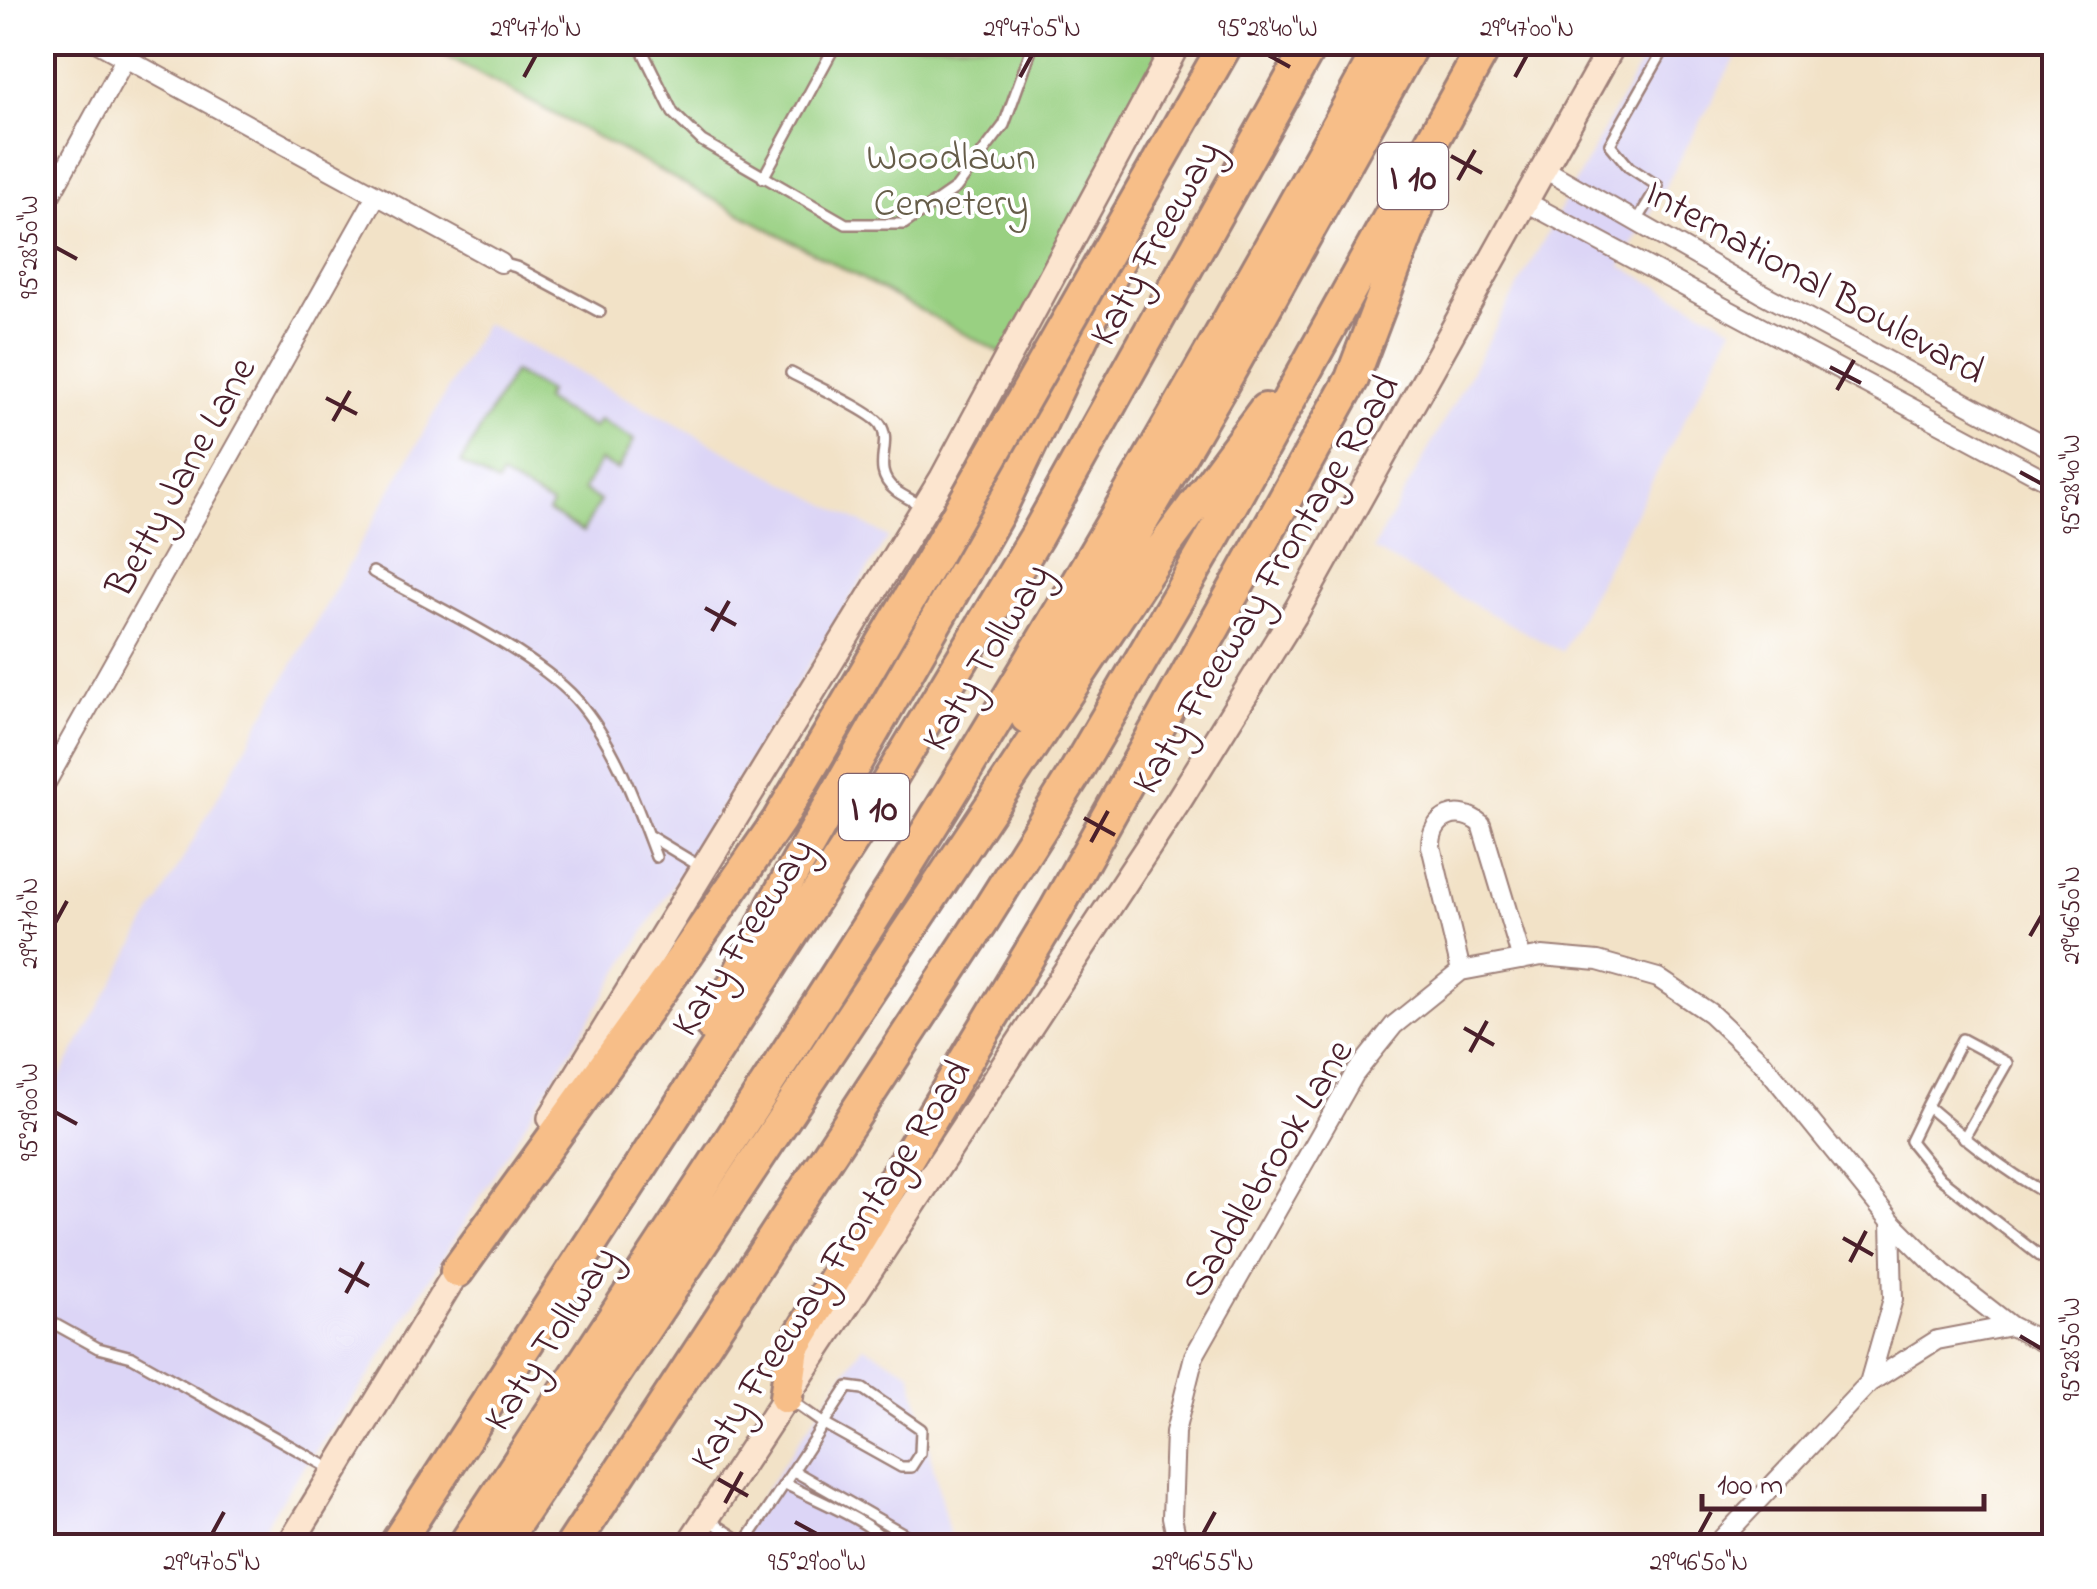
<svg xmlns="http://www.w3.org/2000/svg" width="2097" height="1589" font-family="'Indie Flower',sans-serif">
	<rect width="100%" height="100%" fill="#fff"/>
	<filter id="ink" filterUnits="userSpaceOnUse"><feTurbulence type="fractalNoise" baseFrequency=".01" numOctaves="2"/><feDisplacementMap in="SourceGraphic" scale="20" xChannelSelector="R" yChannelSelector="G"/><feConvolveMatrix kernelMatrix="1 2 1 2 8 2 1 2 1" color-interpolation-filters="sRGB"/></filter>
	<filter id="wash" filterUnits="userSpaceOnUse"><feTurbulence type="fractalNoise" baseFrequency=".0048" numOctaves="4" result="noise"/><feDisplacementMap in="SourceGraphic" scale="40" xChannelSelector="R" yChannelSelector="G"/><feGaussianBlur stdDeviation="2.25" result="paint"/><feColorMatrix in="noise" values="0 0 0 0 0 0 0 0 0 0 0 0 0 0 0 0 0 1.4 0 .05"/><feComposite in="paint" operator="in"/></filter>
	<g filter="url(#wash)">
		<rect width="100%" height="100%" fill="#f2e2c7"/>
		<!-- built -->
		<path fill="#dcd5f6" d="M1652,43H1744L1621,266L1733,327L1562,652L1373,550Z
			M485,323L888,537L370,1375L291,1485L252,1546H73L43,1534V1107Z
			M863,1346L911,1372L952,1546H728Z"/>
		<!-- green -->
		<path fill="#99d082" stroke="#727856" stroke-width="2.5" d="M421,43H1178L1008,357Z
			M513,372L548,392L544,400L594,428L599,420L634,440L618,470L600,461L583,490L600,501L583,532L548,512L552,505L501,476L497,484L461,463Z"/>
	</g>
	<g filter="url(#ink)">
		<g fill="none" stroke-linecap="round" stroke-linejoin="round">
			<!-- lane casing -->
			<g stroke="#9e8079" stroke-width="14">
				<path id="lane" d="M638,42L673,113L702,141L846,224H904L956,188L1004,125L1034,42
					M763,178L837,42
					M1637,221L1658,186L1629,167L1610,144L1668,42
					M501,263L516,267L600,312
					M791,373C809,383 871,411 880,424C894,444 869,469 895,490C902,496 914,501 922,506
					M373,572C432,605 532,651 576,699C615,743 636,804 656,857
					M648,835L701,867
					M1927,1106L1910,1141L1940,1178L2054,1267
					M1964,1138L2007,1063L1962,1039L1927,1106C1968,1141 2007,1173 2054,1198
					M42,1317L98,1348L132,1357L333,1470
					M794,1471L920,1543L918,1546
					M786,1484C810,1498 878,1523 888,1546
					M709,1520L746,1544
					M743,1546C778,1494 813,1440 848,1387L863,1389L921,1429L920,1453L911,1467H901L824,1424L790,1400"/>
			</g>
			<!-- street casing -->
			<g stroke="#9e8079" stroke-width="22">
				<path id="street" d="M96,42L501,263
					M1546,170L1761,293L2054,450
					M1528,203L2054,484
					M42,211L125,59
					M42,790L376,196
					M1461,971L1431,846C1431,816 1459,805 1481,824L1522,960
					M1869,1383L1937,1340L2011,1326
					M1178,1546L1172,1517L1175,1432L1194,1356L1354,1075L1394,1025L1461,971L1542,956L1598,961L1658,978L1710,1013L1763,1063L1891,1221L1943,1273L2011,1326L2054,1348
					M1715,1546L1869,1383L1893,1299L1891,1221"/>
			</g>
			<!-- secondary casing -->
			<g stroke="#9e8079" stroke-width="30">
				<path id="secondary" d="M551,1118L943,478L1178,42
					M289,1546L465,1258
					M688,1546L1179,800L1297,610L1614,42"/>
			</g>
			<!-- highway casing -->
			<g stroke="#9e8079" stroke-width="38">
				<path id="highway" d="M1027,717L1222,384L1413,42
					M713,1027L772,908L998,512L1120,257
					M457,1271L687,953L779,820L935,555
					M786,1397L793,1348L1056,910L1352,379L1422,194
					M395,1546L869,814L1036,537L1312,42
					M464,1546C627,1297 794,1049 950,795C1101,548 1245,297 1384,42
					M500,1546L1160,552L1265,410
					M572,1546L982,921L1072,778L1209,544L1487,42"/>
			</g>
			<!-- lane -->
			<use href="#lane" stroke="#fff" stroke-width="9"/>
			<!-- street -->
			<use href="#street" stroke="#fff" stroke-width="18"/>
			<!-- secondary -->
			<use href="#secondary" stroke="#fce5cf" stroke-width="25"/>
			<!-- highway -->
			<use href="#highway" stroke="#f7be88" stroke-width="32"/>
			<!-- highway-bridge casing -->
			<g stroke="#9e8079" stroke-width="38" stroke-linecap="butt">
				<path id="highway-bridge" d="M935,555L1227,42"/>
			</g>
			<!-- highway-bridge -->
			<use href="#highway-bridge" stroke="#f7be88" stroke-width="32"/>
		</g>
	</g>
	<!-- ticks -->
	<path fill="none" stroke="#4a1f2b" stroke-width="4" d="M1268,55L1290,67M524,77L536,55M1020,77L1032,55M1515,77L1527,55M1451,156L1482,173M1458,180L1475,150M55,247L77,259M1830,367L1861,383M1837,390L1854,360M326,398L357,414M333,421L350,391M2020,472L2042,484M705,608L736,625M712,631L729,601M1084,818L1115,835M1091,842L1108,811M55,923L67,901M2030,936L2042,915M1464,1028L1494,1045M1470,1052L1487,1021M55,1112L77,1124M1843,1238L1873,1255M1850,1262L1866,1231M339,1269L369,1286M346,1293L363,1262M2020,1336L2042,1349M718,1479L748,1496M725,1503L742,1472M795,1522L817,1534M212,1534L224,1512M1203,1534L1215,1512M1699,1534L1711,1512"/>
	<g text-anchor="middle" stroke-width="8" stroke-linejoin="round" paint-order="stroke">
		<!-- shield labels -->
		<g fill="#fff" stroke="#80626b" stroke-width="2.5">
			<rect x="1378" y="143" width="70" height="66" rx="8"/>
			<rect x="839" y="774" width="70" height="66" rx="8"/>
		</g>
		<g font-size="38" font-weight="bold" fill="#4a1f2b">
			<text x="1413" y="189">I 10</text>
			<text x="874" y="820">I 10</text>
		</g>
		<!-- park labels -->
		<g font-size="40" fill="#665d49" stroke="#fff">
			<text x="951" y="169">Woodlawn<tspan x="951" dy="46">Cemetery</tspan></text>
		</g>
		<!-- street labels -->
		<g font-size="40" fill="#4a1f2b" stroke="#fff">
			<text transform="translate(1153 242) rotate(-61)" y="14">Katy Freeway</text>
			<text transform="translate(1816 280) rotate(29)" y="14">International Boulevard</text>
			<text transform="translate(179 476) rotate(-61)" y="14">Betty Jane Lane</text>
			<text transform="translate(1264 583) rotate(-59)" y="14">Katy Freeway Frontage Road</text>
			<text transform="translate(984 656) rotate(-59)" y="14">Katy Tollway</text>
			<text transform="translate(741 936) rotate(-57)" y="14">Katy Freeway</text>
			<text transform="translate(1266 1167) rotate(-59)" y="14">Saddlebrook Lane</text>
			<text transform="translate(829 1264) rotate(-57)" y="14">Katy Freeway Frontage Road</text>
			<text transform="translate(549 1337) rotate(-57)" y="14">Katy Tollway</text>
		</g>
	</g>
	<!-- margin -->
	<rect width="2097" height="1589" fill="none" stroke="#fff" stroke-width="110"/>
	<!-- scale -->
	<path d="M1702 1494v15h282v-15" fill="none" stroke="#4a1f2b" stroke-width="5"/>
	<text x="1717" y="1494" font-size="30" fill="#4a1f2b" stroke="#ffffff" stroke-width="8" paint-order="stroke">100 m</text>
	<rect x="55" y="55" width="1987" height="1479" fill="none" stroke="#4a1f2b" stroke-width="4"/>
	<g font-size="25" text-anchor="middle" fill="#4a1f2b">
		<text x="536" y="36">29°47'10"N</text>
		<text x="1032" y="36">29°47'05"N</text>
		<text x="1268" y="36">95°28'40"W</text>
		<text x="1527" y="36">29°47'00"N</text>
		<text transform="translate(28 247) rotate(-90)" y="9">95°28'50"W</text>
		<text transform="translate(2070 484) rotate(-90)" y="9">95°28'40"W</text>
		<text transform="translate(2070 915) rotate(-90)" y="9">29°46'50"N</text>
		<text transform="translate(28 923) rotate(-90)" y="9">29°47'10"N</text>
		<text transform="translate(28 1112) rotate(-90)" y="9">95°29'00"W</text>
		<text transform="translate(2070 1349) rotate(-90)" y="9">95°28'50"W</text>
		<text x="212" y="1570">29°47'05"N</text>
		<text x="817" y="1570">95°29'00"W</text>
		<text x="1203" y="1570">29°46'55"N</text>
		<text x="1699" y="1570">29°46'50"N</text>
	</g>
</svg>
